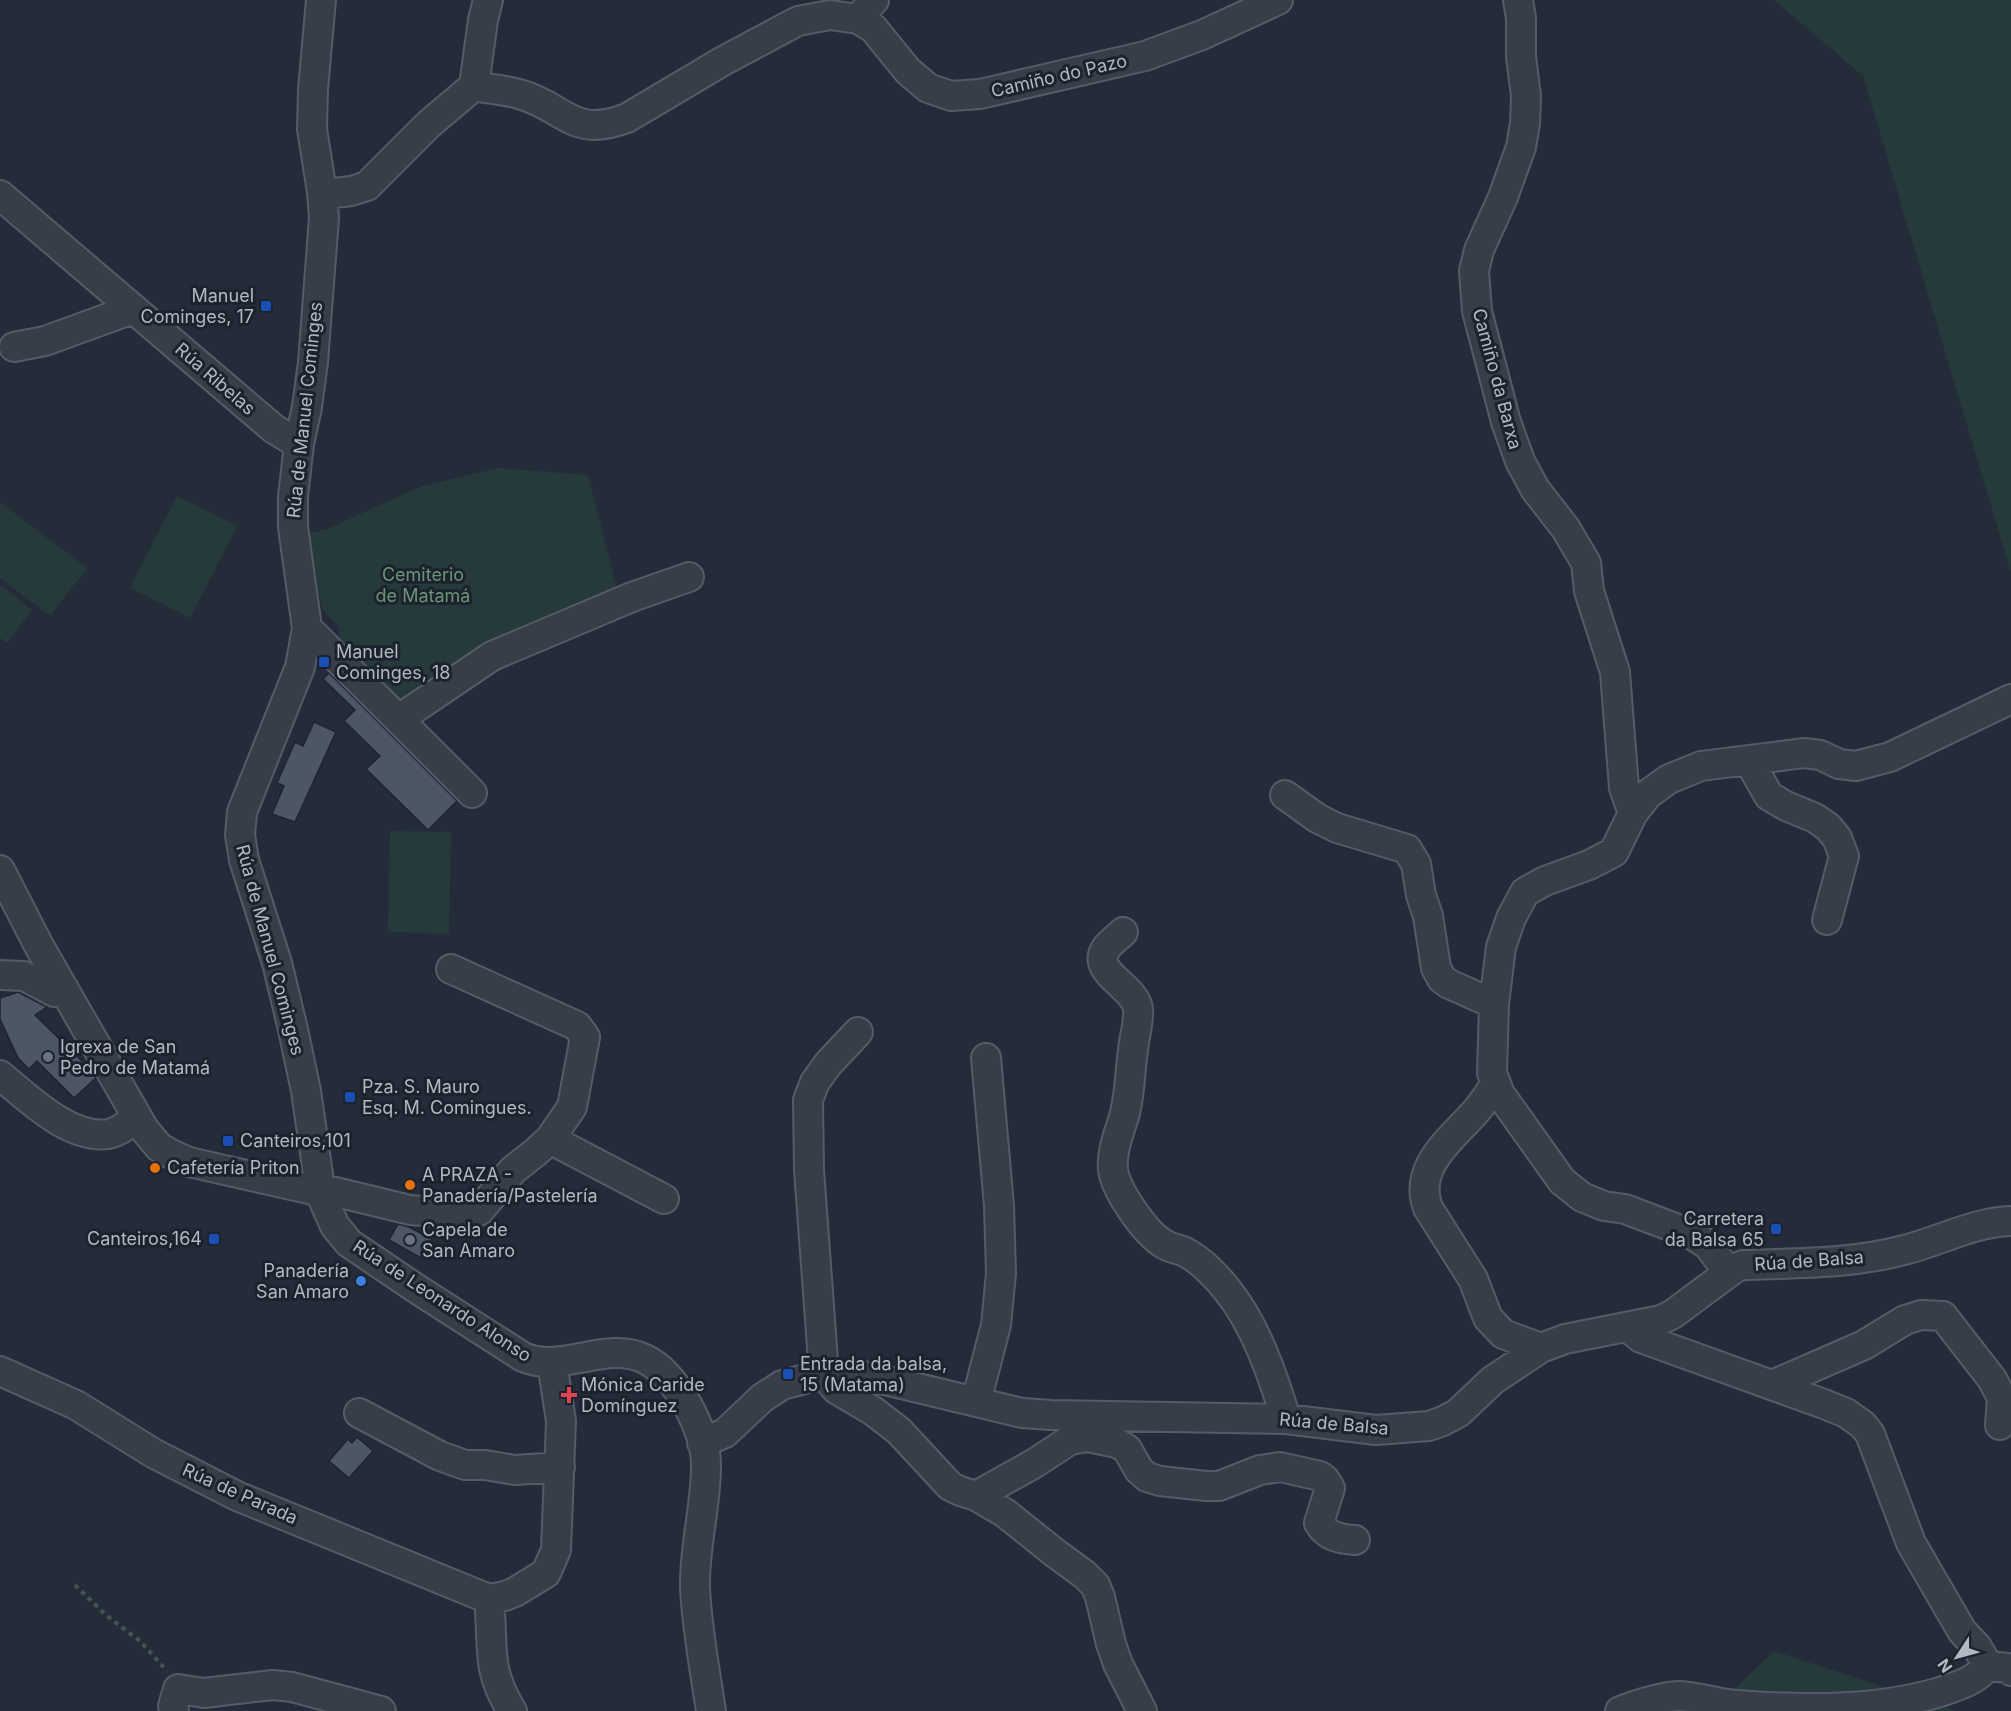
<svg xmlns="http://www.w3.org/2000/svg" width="2011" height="1711" font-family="Inter,sans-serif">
	<rect width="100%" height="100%" fill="#242c39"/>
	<!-- green -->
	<path fill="#26393b" d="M1774,0H2011V573L1863,76Z
		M498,468L588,475L619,597L402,706L340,641L339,627L322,609L309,533L327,529L422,486Z
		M177,496L237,526L190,618L130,588Z
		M0,502L87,568L50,616L0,578Z
		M0,585L32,610L7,643L0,638Z
		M390,831L451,832L449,934L388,932Z
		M1774,1651L1957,1711H1712Z"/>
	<!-- building -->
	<path fill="#4c5665" stroke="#1e2530" stroke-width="1.5" d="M329,673L457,801L428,830L366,769L380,756L344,721L355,710L323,679Z
		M314,722L336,732L295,822L272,814L284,786L277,783L295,742L303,746Z
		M18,992L47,1007L35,1015L92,1071L96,1078L74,1098L37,1061L29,1069L18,1058L0,1019V998Z
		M398,1224L409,1227L432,1239L421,1258L389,1240Z
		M357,1437L373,1451L349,1478L329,1461L348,1439L352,1443Z"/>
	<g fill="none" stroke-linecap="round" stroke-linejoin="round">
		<!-- minor casing -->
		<g stroke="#555c67" stroke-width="32">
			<path id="minor" d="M321,0L313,89L312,129L322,192L324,218L313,362L307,407L299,444L293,497V527L307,628L300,667L242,812L240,835L244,860L277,963L292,1025L306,1091L321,1195L335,1226L349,1243L417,1289L523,1357C562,1374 606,1340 645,1359C676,1374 707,1431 706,1466C706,1507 694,1547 695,1588C697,1629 705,1671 711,1711
				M1518,0L1521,18V57L1526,96L1525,123L1521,147L1503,197L1479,250L1474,271L1477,311L1506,422L1520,461L1535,489L1566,529L1586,563L1589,591L1615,672L1624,788L1633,813
				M858,19L874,0
				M474,86L483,20L488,0
				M322,192L334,193L351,191L367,186L429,124L474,86C489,89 505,90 519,94C566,107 571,139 627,118L723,61L798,21L830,15L858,19L873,28L908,71L928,88L951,96L980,94L1145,56L1202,35L1278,0
				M0,195L274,429L299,444
				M14,347L45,341L133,309
				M307,628L472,793
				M399,719L492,656L632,597L689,577
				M1749,761L1769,796L1786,806L1815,818L1828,827L1837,838L1844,856L1827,920
				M1285,795L1317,818L1337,828L1407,849L1416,864L1421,895L1428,916L1436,968L1442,979L1449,984L1494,1004
				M0,870L39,946L144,1129L159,1147L171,1154L189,1162L313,1190L321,1195
				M1123,932C1118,937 1111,942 1107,947C1088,973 1137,986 1138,1010C1139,1023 1134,1037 1133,1050C1130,1071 1130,1092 1125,1113C1120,1131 1111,1151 1113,1170C1116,1191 1146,1234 1164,1244C1170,1248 1178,1249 1185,1252C1201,1260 1218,1278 1228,1291C1256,1326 1273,1376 1286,1419
				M0,975L24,976L54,992L64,989
				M858,1032L828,1064L815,1082L808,1100L809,1170L824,1374L836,1389L873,1411L899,1431L950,1486L960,1491L976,1496L1005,1513L1055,1553L1085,1575L1095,1585L1100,1597L1111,1644L1118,1664L1142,1711
				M0,1075C28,1098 70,1140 109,1134C119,1132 128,1124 137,1118
				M1496,1083C1490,1092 1484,1102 1477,1110C1454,1137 1412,1166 1428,1208L1473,1279L1488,1318L1503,1334L1541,1348
				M550,1139L664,1199
				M321,1195L336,1192L410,1210L466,1214L479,1211L513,1170L536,1152L550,1139L572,1107L585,1037L577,1026L451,969
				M1728,1272L1708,1245L1691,1234L1625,1209L1604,1206L1582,1197L1562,1181L1500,1094L1492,1073L1494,1004L1501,947L1511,918L1525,892L1545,881L1589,865L1614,852L1633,813L1648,794L1669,779L1701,766L1804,753L1820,755L1839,764L1856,766L1890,757L2011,699
				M1627,1327L1641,1338L1824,1404L1846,1413L1863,1425L1870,1434L1911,1543L1962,1631L1977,1647L1988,1666
				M0,1371L76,1405L153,1453L237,1496L489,1599L505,1596L515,1592L546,1573L556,1550L561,1421L552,1362
				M1772,1385L1864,1345L1905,1320L1921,1315L1943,1316L1992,1379L2002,1398L2000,1425
				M976,1402L996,1325L1001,1273L999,1206L986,1058
				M359,1413L440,1456L465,1465H485L515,1470L560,1467
				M702,1443L725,1433L762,1398L782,1385L824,1374L872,1377L1022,1413L1051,1415L1286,1419L1376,1430L1429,1426L1443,1421L1458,1413L1493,1380L1541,1348L1565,1339L1661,1320L1673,1314L1735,1268L1743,1265C1797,1263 1852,1264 1904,1250C1940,1241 1974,1222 2011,1221
				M976,1496L1035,1463L1070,1440L1087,1437L1117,1443L1127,1449L1139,1470L1147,1477L1160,1481L1206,1486H1219L1260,1470L1280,1467L1320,1476L1325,1480L1330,1488L1319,1523C1327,1537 1341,1539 1355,1540
				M489,1599C494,1646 485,1668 512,1711
				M1988,1666L2008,1668L2011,1671
				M174,1711L173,1706L178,1689L204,1693L273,1685L292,1687L381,1711
				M1620,1711C1636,1705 1661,1697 1678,1696C1697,1696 1717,1704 1737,1705C1805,1710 1875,1711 1940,1692C1958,1686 1975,1681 1988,1666"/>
		</g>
		<!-- path -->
		<path stroke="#435457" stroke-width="4" stroke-dasharray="4.5 4.5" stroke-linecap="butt" d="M75,1585L107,1616L140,1641L167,1671"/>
		<!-- minor -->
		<use href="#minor" stroke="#373e4a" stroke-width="28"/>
	</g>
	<!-- markers -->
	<g fill="#1a4fb4" stroke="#1c232e" stroke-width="2">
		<rect x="260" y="300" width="12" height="12" rx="3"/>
		<rect x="318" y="656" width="12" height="12" rx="3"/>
		<rect x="344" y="1091" width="12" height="12" rx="3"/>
		<rect x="222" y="1135" width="12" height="12" rx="3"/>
		<rect x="1770" y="1223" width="12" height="12" rx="3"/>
		<rect x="208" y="1233" width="12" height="12" rx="3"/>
		<rect x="782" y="1368" width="12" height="12" rx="3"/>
	</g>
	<g fill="#6b7280" stroke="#1c232e" stroke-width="2">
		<circle cx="48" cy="1057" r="6"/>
		<circle cx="410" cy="1240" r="6"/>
	</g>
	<g fill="#e8710a" stroke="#1c232e" stroke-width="2">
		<circle cx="155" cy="1168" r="6"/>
		<circle cx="410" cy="1185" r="6"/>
	</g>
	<circle fill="#3f7fe0" stroke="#1c232e" stroke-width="2" cx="361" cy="1281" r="6"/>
	<path fill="#e0444e" stroke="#1c232e" stroke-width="2" d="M566 1386h6v6h6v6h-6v6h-6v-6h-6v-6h6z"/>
	<g text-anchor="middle" stroke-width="6" stroke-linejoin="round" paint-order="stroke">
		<!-- street labels -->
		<g font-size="18" fill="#b2b9c5" stroke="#1c232e">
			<text transform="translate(1059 76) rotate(-13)" y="6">Camiño do Pazo</text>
			<text transform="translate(215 379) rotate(41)" y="6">Rúa Ribelas</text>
			<text transform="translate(1497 379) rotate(75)" y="6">Camiño da Barxa</text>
			<text transform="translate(305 410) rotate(-84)" y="6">Rúa de Manuel Cominges</text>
			<text transform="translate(270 950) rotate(75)" y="6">Rúa de Manuel Cominges</text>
			<text transform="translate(1809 1261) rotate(-4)" y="6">Rúa de Balsa</text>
			<text transform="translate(442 1301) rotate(33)" y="6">Rúa de Leonardo Alonso</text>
			<text transform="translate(1334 1424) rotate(5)" y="6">Rúa de Balsa</text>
			<text transform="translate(240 1494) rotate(24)" y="6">Rúa de Parada</text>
		</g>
		<!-- poi labels -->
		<g font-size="18" fill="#b2b9c5" stroke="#1c232e" text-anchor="start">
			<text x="254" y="302" text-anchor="end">Manuel<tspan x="254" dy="21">Cominges, 17</tspan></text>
			<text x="336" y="658">Manuel<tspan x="336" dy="21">Cominges, 18</tspan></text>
			<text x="60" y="1053">Igrexa de San<tspan x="60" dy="21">Pedro de Matamá</tspan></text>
			<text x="362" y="1093">Pza. S. Mauro<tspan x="362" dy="21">Esq. M. Comingues.</tspan></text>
			<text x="240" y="1147">Canteiros,101</text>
			<text x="167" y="1174">Cafetería Priton</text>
			<text x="422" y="1181">A PRAZA -<tspan x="422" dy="21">Panadería/Pastelería</tspan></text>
			<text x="1764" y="1225" text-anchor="end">Carretera<tspan x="1764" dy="21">da Balsa 65</tspan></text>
			<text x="422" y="1236">Capela de<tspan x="422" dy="21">San Amaro</tspan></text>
			<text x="202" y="1245" text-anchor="end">Canteiros,164</text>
			<text x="349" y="1277" text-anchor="end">Panadería<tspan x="349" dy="21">San Amaro</tspan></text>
			<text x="800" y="1370">Entrada da balsa,<tspan x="800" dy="21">15 (Matama)</tspan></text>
			<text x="581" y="1391">Mónica Caride<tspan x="581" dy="21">Domínguez</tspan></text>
		</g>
		<!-- park labels -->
		<g font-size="18" fill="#6b9575" stroke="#1c232e">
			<text x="423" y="581">Cemiterio<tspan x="423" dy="21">de Matamá</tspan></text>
		</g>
	</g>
	<!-- north arrow -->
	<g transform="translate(1957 1657) rotate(234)" stroke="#1c232e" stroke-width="4.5" paint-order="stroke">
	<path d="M0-4.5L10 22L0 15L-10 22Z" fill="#b2b9c5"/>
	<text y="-9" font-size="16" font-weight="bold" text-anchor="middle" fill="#b2b9c5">N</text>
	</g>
</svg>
